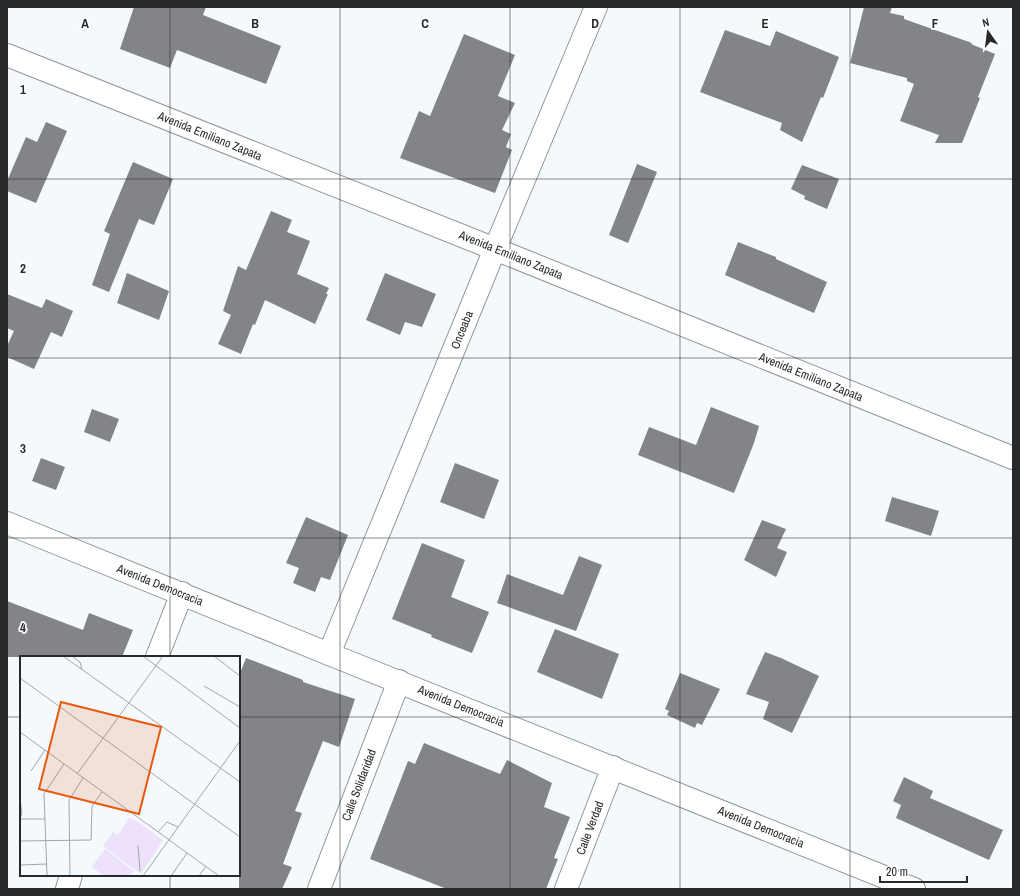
<svg xmlns="http://www.w3.org/2000/svg" width="1020" height="896" font-family="'Archivo Narrow',sans-serif">
	<rect width="100%" height="100%" fill="#f4f9fd"/>
	<!-- building -->
	<path fill="#838489" d="M134,7H206L203,15L281,46L266,84L177,50L170,68L120,49Z
		M864,7H892L890,13L904,16V19L972,43L971,44L995,54L978,97L980,98L962,143H935L939,135L900,121L914,84L907,81V78L850,63Z
		M725,30L770,46L776,31L839,57L823,98L821,97L802,142L780,130L782,123L700,92Z
		M464,34L515,55L498,96L515,103L502,130L511,134L506,147L512,150L495,193L400,158L419,111L430,116Z
		M46,122L67,131L36,203L7,191V181L26,137L37,142Z
		M133,162L173,179L154,225L139,219L109,292L92,285L110,234L104,231Z
		M637,164L657,172L628,243L609,235Z
		M802,165L839,179L827,209L804,199L805,196L791,189Z
		M271,211L292,220L287,232L310,241L297,274L329,288L326,294H328L315,324L265,300L255,325L253,324L241,354L218,344L231,315L223,311L238,266L246,270Z
		M738,242L776,257V259L827,282L814,313L725,275Z
		M127,273L169,291L159,320L117,303Z
		M385,273L436,294L422,327L405,322L400,335L366,320Z
		M7,294L42,308L46,299L73,311L62,337L51,332L34,369L7,357V346L14,331L7,328Z
		M711,407L759,426L754,443L734,493L638,455L649,427L696,445Z
		M92,409L119,419L110,442L84,432Z
		M41,458L65,467L56,490L32,481Z
		M455,463L499,480L484,519L440,502Z
		M892,497L939,511L931,536L885,521Z
		M306,517L348,535L330,580L321,577L315,592L293,583L299,568L286,563Z
		M762,520L786,529L777,548L787,552L776,577L744,560Z
		M422,543L465,560L451,597L489,612L472,653L431,637L432,635L392,619Z
		M579,556L602,565L576,631L497,603L507,574L563,595Z
		M7,601L83,630L89,613L133,630L122,657H7Z
		M555,629L619,654L602,699L537,672Z
		M765,652L781,658L819,676L792,733L763,719L769,702L746,694Z
		M246,658L303,680V682L355,699L339,747L323,741L295,811L302,813L283,864L292,867L282,889H239V676Z
		M680,673L720,689L702,725L697,723L695,728L667,715L669,711L665,709Z
		M424,743L500,774L507,760L552,783L544,807L570,817L554,858L558,859L546,889H447L370,859L408,761L415,764Z
		M904,777L933,791L930,798L1003,830L989,860L896,818L901,805L893,801Z"/>
	<g fill="none" stroke-linecap="round" stroke-linejoin="round">
		<!-- street casing -->
		<g stroke="#92969a" stroke-width="24">
			<path id="street" d="M7,55L495,249L1013,458
				M329,654L495,249L596,7
				M157,657L182,593
				M67,889L71,875
				M319,889L399,681
				M566,889L613,767"/>
		</g>
		<!-- secondary casing -->
		<g stroke="#92969a" stroke-width="24">
			<path id="secondary" d="M7,523L329,654L914,889"/>
		</g>
		<!-- street -->
		<use href="#street" stroke="#fff" stroke-width="22"/>
		<!-- secondary -->
		<use href="#secondary" stroke="#fff" stroke-width="22"/>
	</g>
	<!-- grid -->
	<path fill="none" stroke="#28292b" stroke-width="1" stroke-opacity="0.55" d="M170,7V657M340,7V889M510,7V889M680,7V889M850,7V889M7,179H1013M7,358H1013M7,538H1013M7,717H21M239,717H1013M170,875V889"/>
	<g text-anchor="middle" stroke-width="3.5" stroke-linejoin="round" paint-order="stroke">
		<!-- street labels -->
		<g font-size="12" fill="#28292b" stroke="#fff">
			<text transform="translate(210 136) rotate(22)" y="4">Avenida Emiliano Zapata</text>
			<text transform="translate(511 255) rotate(22)" y="4">Avenida Emiliano Zapata</text>
			<text transform="translate(462 330) rotate(-68)" y="4">Onceaba</text>
			<text transform="translate(811 377) rotate(22)" y="4">Avenida Emiliano Zapata</text>
			<text transform="translate(160 585) rotate(22)" y="4">Avenida Democracia</text>
			<text transform="translate(461 706) rotate(22)" y="4">Avenida Democracia</text>
			<text transform="translate(359 785) rotate(-69)" y="4">Calle Solidaridad</text>
			<text transform="translate(761 827) rotate(22)" y="4">Avenida Democracia</text>
			<text transform="translate(590 828) rotate(-69)" y="4">Calle Verdad</text>
		</g>
	</g>
	<!-- overview -->
	<g transform="translate(20 656)">
		<rect width="220" height="220" fill="#f4f9fd"/>
		<path d="M109,162L114,163L143,184L121,218L83,190L93,176L98,179ZM85,193L114,215L110,220H84L72,211Z" fill="#ede1fb"/>
		<path fill="none" stroke="#a2a6a9" stroke-width="1" d="M43,0L220,126M52,0L60,6L62,14M123,0L220,72M194,0L220,20M0,22L220,181M184,30L220,51M0,76L199,220M11,115L25,94M57,118L143,0M0,142L2,158L0,162M0,163H25M138,176L147,166L158,171M0,185L71,184L72,150L82,136M118,189L120,215M0,209L27,208M27,220L24,138L44,108M50,220L49,144L63,122M123,220L220,85M151,220L167,197M179,220L186,210"/>
		<path fill="#e8590c" fill-opacity="0.15" stroke="#e8590c" stroke-width="2" d="M41,46L141,71L119,158L19,133Z"/>
		<rect width="220" height="220" fill="none" stroke="#28292b" stroke-width="2"/>
	</g>
	<g font-size="13" text-anchor="middle" font-weight="bold" fill="#28292b" stroke="#fff" stroke-width="3.5" stroke-linejoin="round" paint-order="stroke">
		<text x="85" y="28">A</text>
		<text x="255" y="28">B</text>
		<text x="425" y="28">C</text>
		<text x="595" y="28">D</text>
		<text x="765" y="28">E</text>
		<text x="935" y="28">F</text>
		<text x="23" y="94">1</text>
		<text x="23" y="273">2</text>
		<text x="23" y="453">3</text>
		<text x="23" y="632">4</text>
	</g>
	<!-- border -->
	<rect width="1020" height="896" fill="none" stroke="#28292b" stroke-width="16"/>
	<!-- north arrow -->
	<g transform="translate(988 32) rotate(346)" stroke="#ffffff" stroke-width="3" paint-order="stroke">
	<path d="M0-3L7 15L0 10L-7 15Z" fill="#28292b"/>
	<text y="-6" font-size="11" font-weight="bold" text-anchor="middle" fill="#28292b">N</text>
	</g>
	<!-- scale -->
	<path d="M880 876v6h87v-6" fill="none" stroke="#28292b" stroke-width="2"/>
	<text x="886" y="876" font-size="12" fill="#28292b" stroke="#ffffff" stroke-width="3" paint-order="stroke">20 m</text>
</svg>
